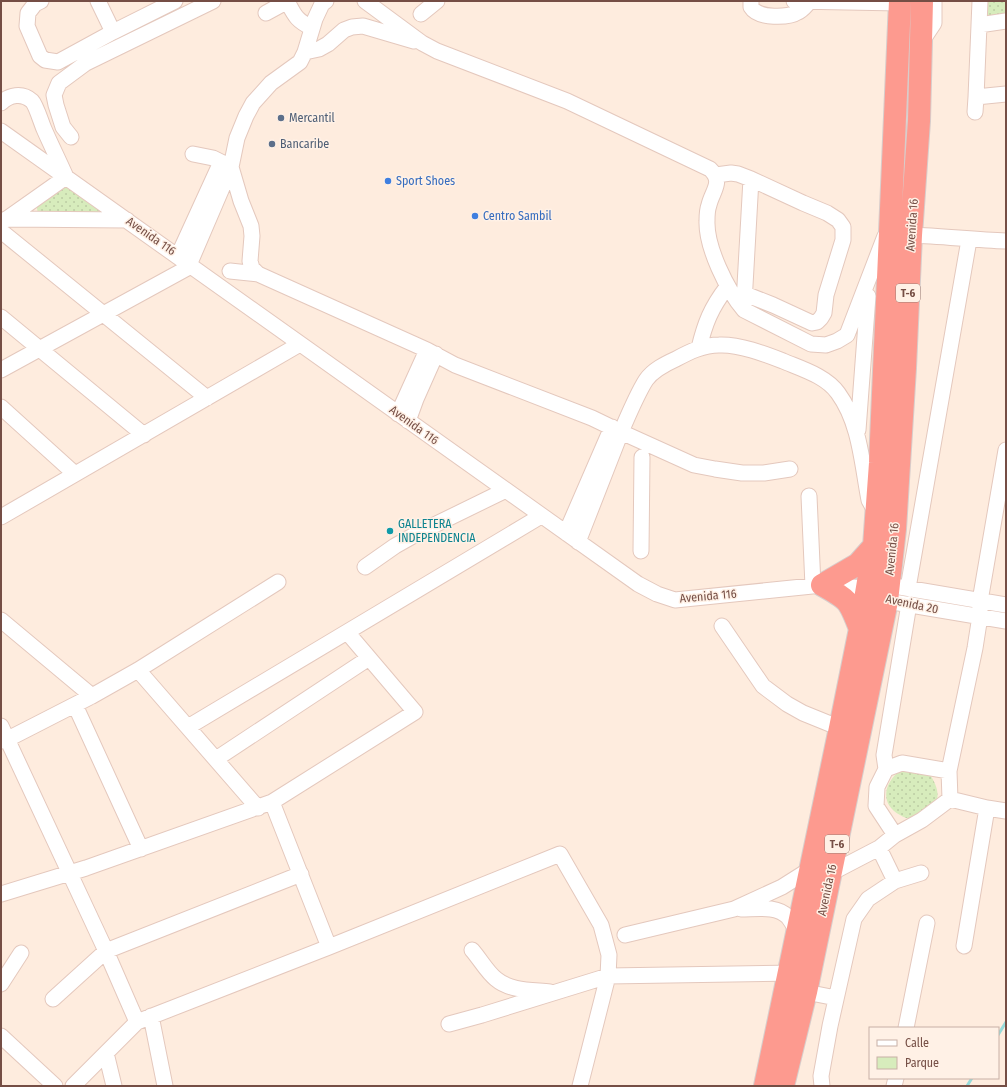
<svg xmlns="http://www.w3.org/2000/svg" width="1007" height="1087" font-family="'Fira Sans Condensed',sans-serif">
	<defs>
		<pattern id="green-dots" width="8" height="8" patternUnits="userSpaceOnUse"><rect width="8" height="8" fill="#d7ecbc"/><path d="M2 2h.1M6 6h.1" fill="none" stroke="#bccca3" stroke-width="1.8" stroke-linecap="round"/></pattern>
	</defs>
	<rect width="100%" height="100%" fill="#feecde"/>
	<!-- green -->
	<path fill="url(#green-dots)" d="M988,1H1006V18L987,19Z
		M64,185L109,216L38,214L36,203Z
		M901,770L930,775C936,783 942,798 933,806C930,809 926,810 923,813C920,814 915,818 912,819C908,819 903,817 900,815C879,804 884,782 901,770Z"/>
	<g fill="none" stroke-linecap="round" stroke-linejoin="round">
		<!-- stream -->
		<path stroke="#97dbda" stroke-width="3" d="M998,1035L1006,1022
			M967,1086L972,1078"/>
		<!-- minor casing -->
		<g stroke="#e4c8bd" stroke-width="17">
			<path id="minor" d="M41,1L35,4L28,13L27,26L40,56L45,60L58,62L113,32L175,1
				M98,1L113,32
				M287,1C295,16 296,20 312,28
				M326,1L322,4L315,19L305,52L300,62L271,83L253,103L246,116L237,138L231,167L241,201L251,226L252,236L250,261L252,268L258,274L427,350L455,365L592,418L621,432C628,416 637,394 646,380C653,370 665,364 676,359C689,352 703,345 719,345C739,344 765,354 783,361C802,369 826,376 838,393C860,423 862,464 869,500L874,509
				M365,1L422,43L437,51L567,101L710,169C724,182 712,191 709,205C707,210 707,216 707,221C706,247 727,290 744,310L811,344L826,345L837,341L847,335L885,236
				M751,1C751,1 751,7 751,7C758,19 789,18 798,12C803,10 806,5 810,1
				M794,1L899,3
				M266,13L288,1
				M421,14L437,1
				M979,25L1006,21
				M922,41L934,23V1
				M305,52L319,49L328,44L344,30L352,27L363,26L414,41
				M976,97L1006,94
				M1,103C9,95 22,92 32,101C36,105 41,122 44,129C51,145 59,161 66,177L1,223
				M975,112L976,97L980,1
				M1,131L638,584L657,594L675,600L822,585L866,588L888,585L1006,605
				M71,137L63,127L56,105L54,95L59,83L86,63L213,1
				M716,175L731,173L738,174L751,179L803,203L827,213L838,220L843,227V240L826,295L824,313L821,318L817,322L812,323L773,305L745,294
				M6,219L127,220
				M1,231L207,398
				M911,235C943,236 974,240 1006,241
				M178,256L221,162
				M189,265L231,167L213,158L193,154
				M230,271L258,274
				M744,303L751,179
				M1,317L144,435
				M699,348C705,323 711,308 727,287
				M1,370L191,266
				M1,407L75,474
				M398,414L427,350
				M408,421L416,399L436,354
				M858,430L868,296
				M809,496L813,586
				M1,517L300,344
				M566,533L612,427
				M578,542L621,432L694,465L715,469L742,473H764L790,469
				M641,551L642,457
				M365,567L395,546L418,533L506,490
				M908,588L969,240
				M879,596L887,601L1006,621
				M1,620L92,696
				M722,626L763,686L787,704L803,713L840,728
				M138,670L258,808
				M75,705L141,849
				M1,726L106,951L137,1022
				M188,727L541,516
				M1,741L8,739L92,696L138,670L278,582
				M216,759L369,658
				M886,769L884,755L909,604
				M950,799L987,808L1006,811
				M272,802L329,947
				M895,835L876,806L877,787L886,769L902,763L949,771
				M831,873L879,848L895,835L922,820L950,799L949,771L975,648L980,616V601L1006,450
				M895,881L921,873
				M1,894L86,868L272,802L415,712L347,632
				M741,909C756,909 777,905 788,917C792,922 795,928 798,933
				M625,935L734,909L782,887L812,868
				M964,946L987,808
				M472,950C480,959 487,972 496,979C510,991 532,990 550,992
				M1,984L21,953
				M806,992L836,998
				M53,999L106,951L301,874
				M151,1016L165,1086
				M906,1028L927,923
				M1,1036L55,1086
				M106,1053L114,1086
				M73,1086L137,1022L329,947L560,854L601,925L609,955L608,976L482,1015L449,1024
				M580,1086L608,976L797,973
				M822,1086L821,1076L830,1026L854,919L868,899L895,881L879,848
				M894,1086L896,1078"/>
		</g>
		<!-- highway casing -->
		<g stroke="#d8cdcb" stroke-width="24">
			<path id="highway" d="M822,585L858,564L874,546
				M822,585C849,600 849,600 860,629
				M765,1086L840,728L860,629L874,546L880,463L900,1
				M783,1086L806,992L887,601L895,529L905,368L911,235L919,121L922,1"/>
		</g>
		<!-- minor -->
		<use href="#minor" stroke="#fff" stroke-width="15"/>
		<!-- highway -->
		<use href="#highway" stroke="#fd9a8f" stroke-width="22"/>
	</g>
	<!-- markers -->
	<g fill="#5c6f8a" stroke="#fff1e6" stroke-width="1.5">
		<circle cx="281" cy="118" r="4"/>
		<circle cx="272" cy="144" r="4"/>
	</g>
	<g fill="#3f7fe0" stroke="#fff1e6" stroke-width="1.5">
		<circle cx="388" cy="181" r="4"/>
		<circle cx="475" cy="216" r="4"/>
	</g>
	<circle fill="#0f9aa8" stroke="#fff1e6" stroke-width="1.5" cx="390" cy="531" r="4"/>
	<g text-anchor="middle" stroke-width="3" stroke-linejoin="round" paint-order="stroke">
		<!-- shield labels -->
		<g fill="#fff1e6" stroke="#9e7f75" stroke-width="1">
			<rect x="896" y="284" width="24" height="18" rx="3"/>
			<rect x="825" y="835" width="24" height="18" rx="3"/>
		</g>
		<g font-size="11" font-weight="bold" fill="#754e45">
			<text x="908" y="297">T-6</text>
			<text x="837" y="848">T-6</text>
		</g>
		<!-- service labels -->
		<g font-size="12" fill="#4e5e75" stroke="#fff1e6" text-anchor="start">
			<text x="289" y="122">Mercantil</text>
			<text x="280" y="148">Bancaribe</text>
		</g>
		<!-- shop labels -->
		<g font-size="12" fill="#366cbe" stroke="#fff1e6" text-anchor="start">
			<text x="396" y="185">Sport Shoes</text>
			<text x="483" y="220">Centro Sambil</text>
		</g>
		<!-- street labels -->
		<g font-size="12" fill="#754e45" stroke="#fff1e6">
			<text transform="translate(912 225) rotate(-86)" y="4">Avenida 16</text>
			<text transform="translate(151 236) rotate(35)" y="4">Avenida 116</text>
			<text transform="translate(414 425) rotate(36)" y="4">Avenida 116</text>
			<text transform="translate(892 549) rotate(-84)" y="4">Avenida 16</text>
			<text transform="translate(708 596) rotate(-5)" y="4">Avenida 116</text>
			<text transform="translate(912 604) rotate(12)" y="4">Avenida 20</text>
			<text transform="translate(827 890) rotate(-78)" y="4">Avenida 16</text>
		</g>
		<!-- culture labels -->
		<g font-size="12" fill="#0d838f" stroke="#fff1e6" text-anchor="start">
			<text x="398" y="528">GALLETERA<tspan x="398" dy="14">INDEPENDENCIA</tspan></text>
		</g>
	</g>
	<!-- border -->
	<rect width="1007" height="1087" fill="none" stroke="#754e45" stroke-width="4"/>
	<!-- legend -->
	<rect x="869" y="1027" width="130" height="52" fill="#fff1e6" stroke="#c8b0a6"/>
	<rect x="877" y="1040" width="20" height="6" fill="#ffffff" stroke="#c8b0a6"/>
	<text x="905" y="1047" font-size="12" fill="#754e45">Calle</text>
	<rect x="877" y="1057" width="20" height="12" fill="#d7ecbc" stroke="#c8b0a6"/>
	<text x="905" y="1067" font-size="12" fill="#754e45">Parque</text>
</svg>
